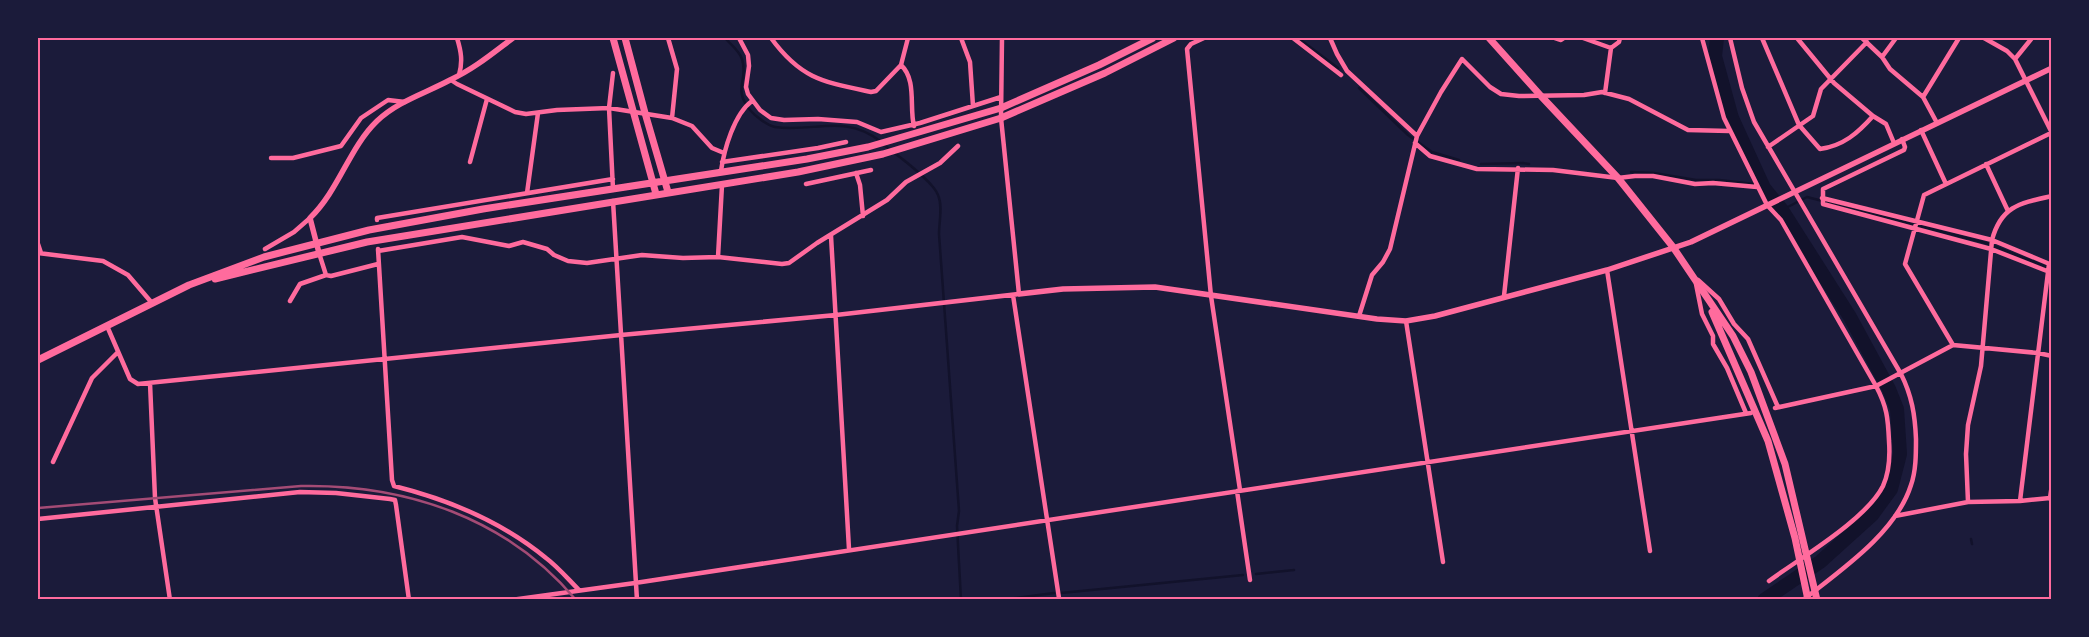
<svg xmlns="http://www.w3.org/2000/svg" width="2089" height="637" font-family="'Asap Condensed',sans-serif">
	<rect width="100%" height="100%" fill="#1b1b3a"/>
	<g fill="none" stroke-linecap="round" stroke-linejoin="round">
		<!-- stream -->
		<path stroke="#12122b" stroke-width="2.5" d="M725,38C730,44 739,50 742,59C749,80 732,88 750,110C755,116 768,126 775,127C813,133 844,113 880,141
			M1298,38L1338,68
			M1359,88L1408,135L1432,152L1459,160
			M884,145C897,155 933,181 938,195C943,206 939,222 939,234L959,511L957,526L961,600
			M1481,164L1523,163L1529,164
			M1631,172L1654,173L1696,180H1719L1763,185
			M1782,210L1807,197L1986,243L2052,269
			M1971,539L1972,544
			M1256,574L1294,570
			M1061,593L1243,575
			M1001,600L1054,593"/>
		<!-- river -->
		<path stroke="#12122b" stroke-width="14" d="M1717,38L1715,56L1732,118L1764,188L1782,210L1850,317L1889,389L1897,409L1900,454L1891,489L1872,515L1820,562L1764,600"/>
		<!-- minor -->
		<path stroke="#ff6b9d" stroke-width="4.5" d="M457,38C461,51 463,61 459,75
			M668,38L677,69L672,118
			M739,38L748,55L749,66L746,87L748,94L760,110L771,118L784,120L818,119L857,122L881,132L920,123L1001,97
			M771,38C801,79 823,82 871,92L876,91L901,65L908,38
			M961,38L970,62L973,106
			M1204,38L1191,44L1187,49L1211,296L1240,490
			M1293,38L1341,75
			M1330,38L1337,54L1347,71L1417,136
			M1555,38L1561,40L1564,38
			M1583,38L1611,48
			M1702,38L1724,118L1767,205L1781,220L1876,386C1887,407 1888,418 1889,441C1890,455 1889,473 1883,486C1866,520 1800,558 1769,581
			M1730,38L1742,88L1754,122L1901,374C1912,396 1915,415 1916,439C1916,454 1916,471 1911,485C1896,533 1841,570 1803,600
			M1762,38L1799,125L1820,149C1843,146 1858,133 1873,116L1834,83L1797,38
			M1862,38L1882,57L1890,69L1923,97L1937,123
			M1984,38L2007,51L2015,59L2052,133
			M1882,57L1896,38
			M2015,59L2032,38
			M901,65C917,80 909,107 914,126
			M613,73L609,108L613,189
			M451,80L457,84L515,112L526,114L557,110L609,108L672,118L692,126L712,148L724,153
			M1605,93L1611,48L1619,42L1620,38
			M1923,97L1959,38
			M1873,116L1886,124L1894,143
			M1921,130L1946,184
			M1902,139L1905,147L1904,150L1823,189V204L1991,249L2052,273
			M1415,143L1430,156L1477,169L1553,170L1618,178L1635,176H1653L1695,184L1713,183L1757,187
			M1768,147L1813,116L1821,89L1867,42
			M271,158H293L341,146L361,118L388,100L405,102
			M470,162L487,99
			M722,162L818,148L846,142
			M1986,164L2008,211
			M721,171C724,150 734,114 752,101
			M856,173L860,185L863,216
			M806,184L871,170
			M527,193L538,113
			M1822,198L1992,240L2052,265
			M613,201L637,600
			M377,220V218L613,179
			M831,236L849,549
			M38,244L41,253
			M265,249L294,232L310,218
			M378,249L392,480L394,486C450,500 501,521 546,558C558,567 568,579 579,590
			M378,251L462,237L509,246L523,242L547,249L554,255L568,261L587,263L642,255L683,258L718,257L782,264L789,263L817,243L887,200L906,182L940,163L958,146
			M38,253L103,261L128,275L152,303
			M319,253L326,275L331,276L378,264
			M718,257L722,185
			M1607,270L1650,551
			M1698,280L1719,299L1734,324L1748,339L1778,407
			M1696,284L1702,314L1713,336V344L1727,368L1746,413
			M1013,295L1059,598
			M1504,296L1518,168
			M290,301L300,284L326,275
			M1359,316L1372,275L1383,262L1390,249L1417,136L1441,92L1462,59L1490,87L1501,94L1519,96L1584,95L1602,92L1629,99L1688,130L1729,131
			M1406,321L1443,562
			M107,326L130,379L138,384L621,335L836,315L1019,294L1001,118L1002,38
			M1953,345L1905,264L1924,195L2051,133
			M150,383L155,498L170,600
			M1775,408L1876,386L1953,345L2038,353L2052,356
			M53,462L92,378L118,352
			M2052,484L2050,498L2052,502
			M1237,491L1250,580
			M2020,501L2049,264
			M1968,502L1966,454L1968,425L1981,366L1992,240C2001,206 2020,203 2052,196
			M1895,516L1968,502L2020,501L2050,498
			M38,519L300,492L336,493L390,499L395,500L396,505L409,600
			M511,600L635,583L1751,413"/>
		<!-- tertiary -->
		<path stroke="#ff6b9d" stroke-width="5.5" d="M319,253L310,218C339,190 349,148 377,121C398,101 426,93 450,80C474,69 493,53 513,38
			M1019,294L1063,289L1155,287L1377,319L1406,321L1435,316L1607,270L1691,242L2052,68"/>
		<!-- primary -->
		<path stroke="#ff6b9d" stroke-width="7" d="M613,38L656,194
			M625,38L645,113L668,192
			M1489,38L1541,96L1618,178L1673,247L1733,336L1751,372L1785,464L1817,600
			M215,279L367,242L798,172L883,154L1001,118L1105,73L1174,38
			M1712,312L1768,441L1795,538L1808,600
			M38,360L189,285L264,257L369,230L483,209L807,159L868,147L1001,108L1099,65L1153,38"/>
		<!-- rail -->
		<path stroke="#a44b75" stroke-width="2.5" d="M38,508L301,486C406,484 507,518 576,600"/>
	</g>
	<!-- border -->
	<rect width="2089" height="637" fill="none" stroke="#1b1b3a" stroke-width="78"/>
	<rect x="39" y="39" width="2011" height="559" fill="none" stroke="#ff6b9d" stroke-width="2"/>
</svg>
